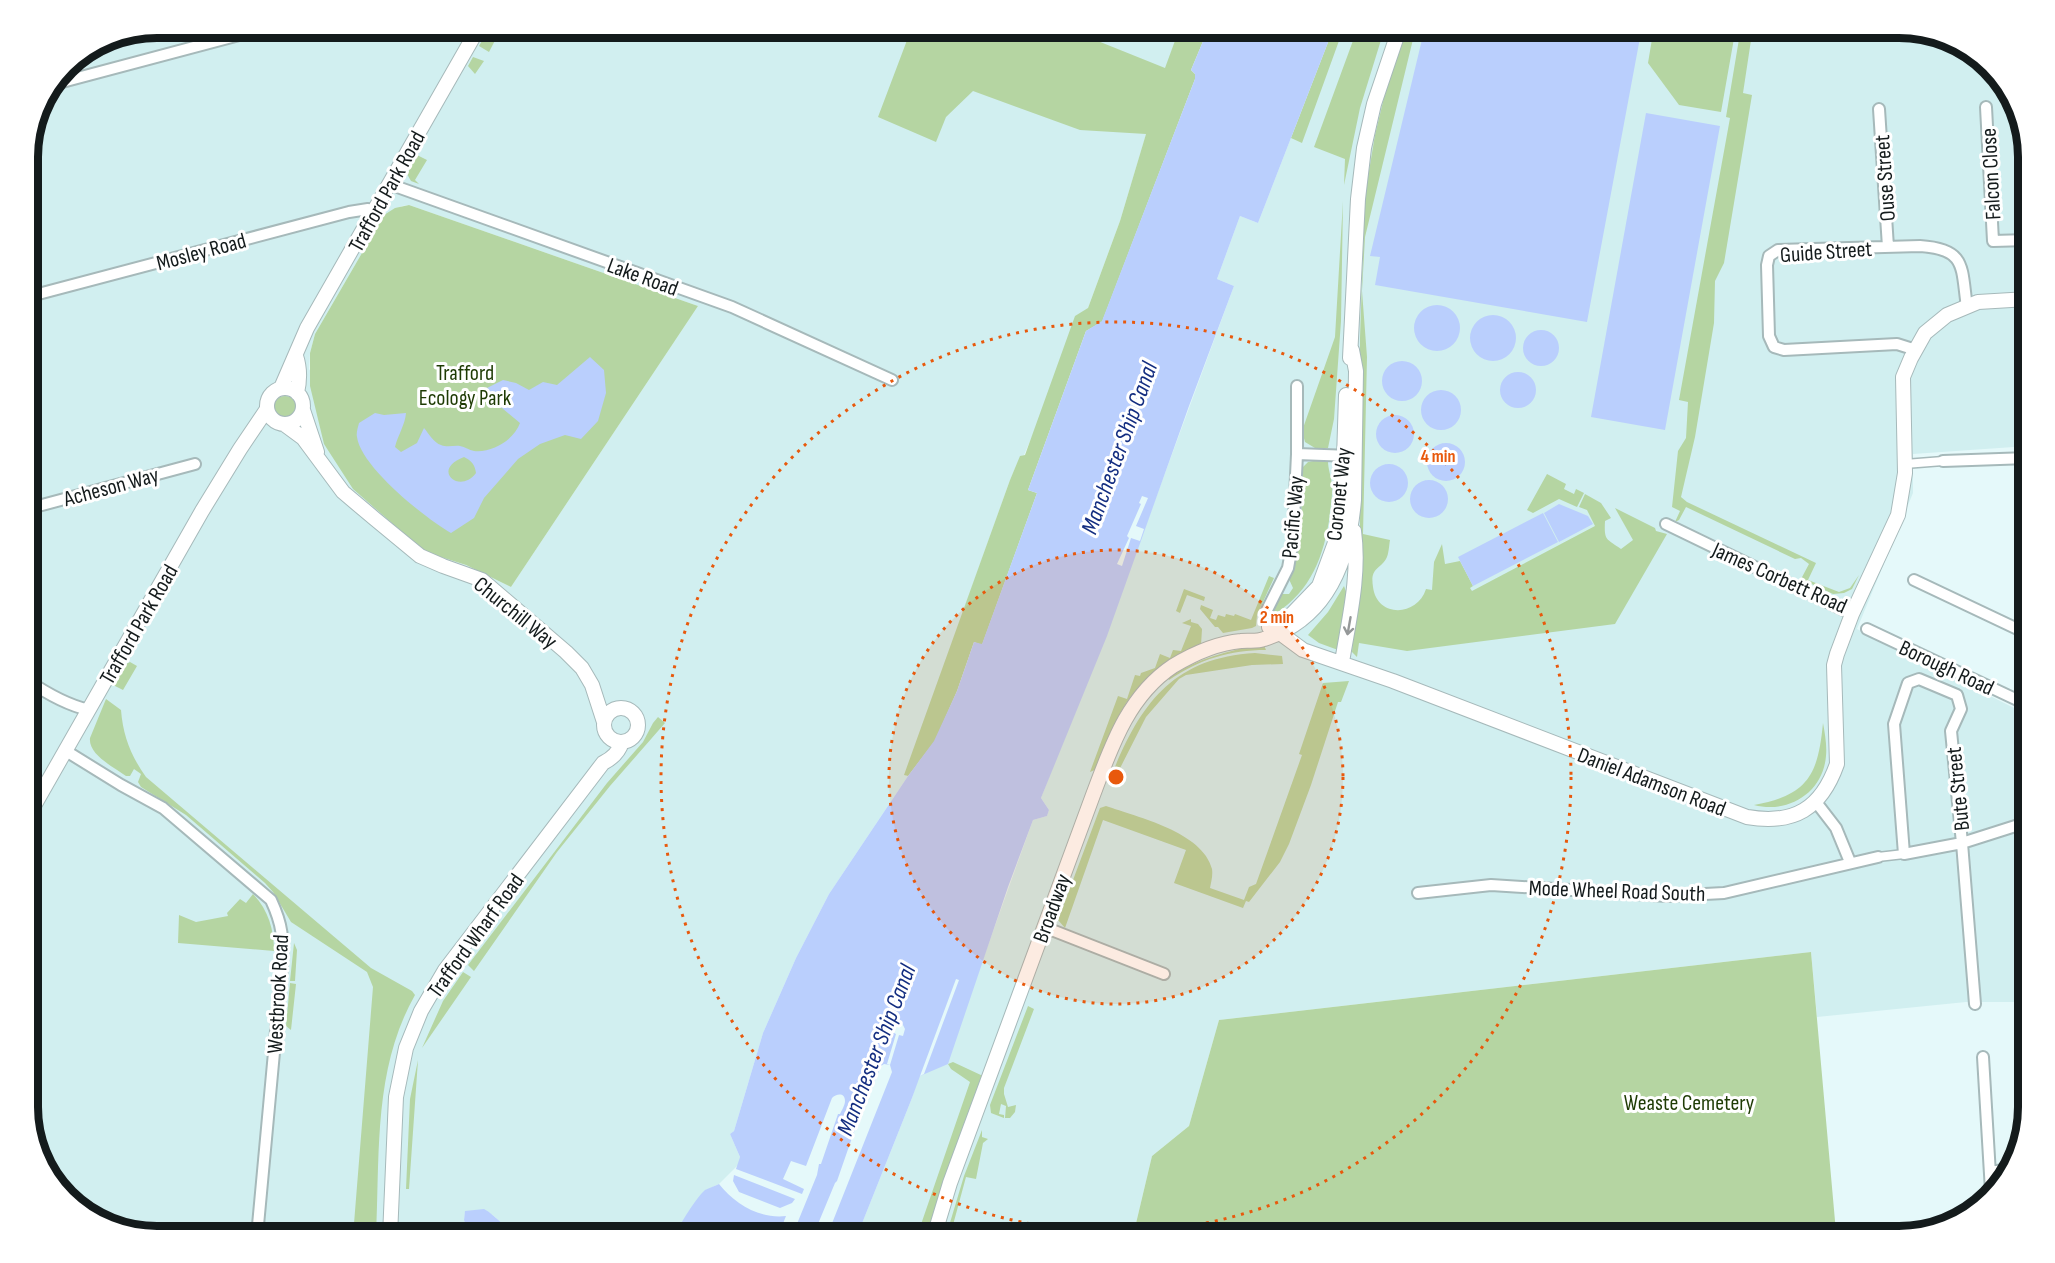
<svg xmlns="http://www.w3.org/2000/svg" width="2055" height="1263" font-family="'Sofia Sans Condensed',sans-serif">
	<rect width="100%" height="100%" fill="#e5f9fa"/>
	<!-- built -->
	<path fill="#d1eff0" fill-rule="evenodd" d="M156,27H1180L1166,68L1120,221L1088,308L1024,455L1020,457L1010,480L905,775L908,776L829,894L796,958L763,1033L734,1131L730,1134L740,1157L739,1164L719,1184L706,1190L677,1229L675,1236H517L489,1212H465L464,1220L469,1236H156L91,1218L45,1172L27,1115V148L37,107L65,65L107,37ZM409,205L698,306L511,587L466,565L425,552L309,369L310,353L315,334L384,215L402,206Z
		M1334,27H1899L1964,45L2010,91L2028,148V446L1913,454V493L1857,629L2028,715V1002H1966L1817,1017L1811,952L1219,1020L1189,1126L1152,1156L1133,1236H857L912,1098L918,1079L977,976L1033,820L1047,816L1049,810L1041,798L1140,541L1234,286L1217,279L1240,216L1258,223Z"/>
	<!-- green -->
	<path fill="#b5d5a2" d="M490,27H502L489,52L479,46Z
		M912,27H1063L1165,68L1180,27H1209L1191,70L1195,74V79L1102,322L1086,331L1028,490L1037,493L982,645L974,642L957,691L935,741L908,776L904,775L1010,480L1020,456L1025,455L1075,316L1088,308L1120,221L1146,134L1080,130L973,91L946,117L936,142L878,117Z
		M1334,27H1344L1302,143L1291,138Z
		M1358,27H1385L1360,108L1344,185L1345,159L1314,147Z
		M1407,27H1416L1365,237L1362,291L1367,357L1363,534L1390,540C1389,545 1389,554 1386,559C1379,570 1370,568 1373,587C1377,618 1417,617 1426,589L1432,590L1434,562L1442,544L1445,564L1460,561L1473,586L1470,588L1472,591L1595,526L1587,510L1579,507L1585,494L1601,503L1611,518L1605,521C1604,541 1606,538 1621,549L1633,540L1615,508L1655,528L1656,531L1667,534L1615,624L1407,651L1359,643L1357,657L1352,652L1360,534V338L1365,195L1375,135L1387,85Z
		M1654,27H1736L1721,112L1679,105L1648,63Z
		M1741,27H1753L1743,93L1752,95L1724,263L1715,281L1714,323L1695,437L1681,497L1687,502L1816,563L1808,580L1839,592L1850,588L1859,575L1852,589L1844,593L1833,594L1801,579L1809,564L1801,558L1795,559L1686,507L1679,520L1675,522L1680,511L1672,507L1678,451L1686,438L1688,402L1679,400L1730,118L1726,117Z
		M473,57L484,61L475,74L468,66Z
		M417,155L427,160L415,180L419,184L411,181L407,174Z
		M1343,201L1341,321L1334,419L1328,448H1315L1305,442L1302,431L1335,337Z
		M409,205L698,306L511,587L466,565L425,552L353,489L324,444L310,386V353L315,334L384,215L395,208Z
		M274 407a11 11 0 1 1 22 0a11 11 0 1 1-22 0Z
		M1318,460L1328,461C1328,469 1331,476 1332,484C1333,496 1330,509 1329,521C1321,569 1304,600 1260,623L1262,611L1269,614L1282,594H1289L1293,588L1288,577C1304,545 1301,503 1302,468L1308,462Z
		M1547,474L1566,484L1564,489L1574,494L1576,489L1584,493L1577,507L1559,499L1533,513L1527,510Z
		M1269,576L1274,578L1257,615L1256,626L1252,628L1223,633L1218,627H1215L1200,609L1201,605L1213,610L1210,618L1216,620L1218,615L1225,617L1226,614L1234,616L1235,614L1251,620Z
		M1344,586L1348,597L1338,650L1319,643L1308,635L1328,612Z
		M1184,589L1205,597L1204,601L1187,595L1180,613L1176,611Z
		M1191,619V622L1198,624L1202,629L1201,645C1183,657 1163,668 1146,681C1120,701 1109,739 1097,769L1090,772L1118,696L1127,699L1135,675L1140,676L1141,673L1155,668L1160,654L1170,658L1173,650L1181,651L1191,626L1182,623Z
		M1263,643L1266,650C1230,650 1200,659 1169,680L1168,678C1199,657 1228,652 1263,643Z
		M1255,653L1282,656L1283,664L1252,665L1186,675L1179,679L1146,717L1112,784H1108C1137,710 1168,658 1255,653Z
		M130,662L137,666L123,690L113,685L124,665Z
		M1349,681L1341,702H1338L1311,785L1289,844L1280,862L1249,902L1246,901L1243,908L1174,883L1186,850L1103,820L1065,928L1058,920L1100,808L1106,806C1137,817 1203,832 1212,869C1213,876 1211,882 1210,888L1244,900L1249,887L1256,884L1302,755L1299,754L1323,683Z
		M106,699L121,710C123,736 131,756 146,777L371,968L412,991L415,995C373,1069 380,1154 376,1236H353L373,987L367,972L291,922L273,892L265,883L186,815L141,787L138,782L141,774L134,769L130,776H126C114,767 88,755 90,738Z
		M658,717L665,723L610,786L557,852L474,971L468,965L607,783L643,742L653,723Z
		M1823,723C1825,734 1827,745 1826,756C1823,793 1788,814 1754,805C1809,795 1818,774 1823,723Z
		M253,894C268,910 274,929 274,951L178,943L179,915L196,922L228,916L227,913L240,899L246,903Z
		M294,943L297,950L295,981H290Z
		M1811,952L1836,1232L1830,1236H1133L1152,1156L1189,1126L1219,1020Z
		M463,972L471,977L422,1048L443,1001Z
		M290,983L296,984L291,1030L286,1026Z
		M1028,1006L1034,1009L1004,1088V1094L1008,1107L1016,1105L1015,1112L1010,1118H1005L1006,1106L1001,1104L999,1114L1004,1115V1118L991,1113L990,1105Z
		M418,1060L409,1189H406L410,1099Z
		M953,1062L983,1076L929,1236H917L970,1082L951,1069L948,1064Z
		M982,1130V1137L988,1139L983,1143L976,1179L966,1177L950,1236H946L964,1176Z"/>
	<!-- water -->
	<path fill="#bacffd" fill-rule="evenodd" d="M1209,27H1334L1258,223L1240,216L1217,279L1234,286L1189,406L1107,636L1041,798L1049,810L1047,816L1033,820L1008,887L948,1064L920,1076L912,1098L857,1236H827L892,1072L890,1065L884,1064L881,1066L854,1132L837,1181L835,1183L813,1236H792L817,1175L819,1164H821L838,1114H840C842,1110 845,1105 845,1101C845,1092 836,1094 832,1098L806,1166L791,1161L783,1179L804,1189L802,1194L736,1169L740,1157L730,1134L734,1131L763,1033L796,958L829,894L908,776L934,741L957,691L974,642L982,644L1037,493L1028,490L1086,331L1102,321L1195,79V74L1191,70Z
		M1425,27H1642L1587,322L1375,285L1380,257L1370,256Z
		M1646,113L1720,126L1665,430L1591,417Z
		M1414 328a23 23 0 1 1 46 0a23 23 0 1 1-46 0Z
		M1470 338a23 23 0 1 1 46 0a23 23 0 1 1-46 0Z
		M1523 348a18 18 0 1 1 36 0a18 18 0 1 1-36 0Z
		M590,357L604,370L606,393L598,421L581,439L565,435L540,444L518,459L484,498L474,518L451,533C425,518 361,467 357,437C356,433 358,427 359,423L375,413L384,415L406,413C405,425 398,435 395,447L401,452L417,443L424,428C429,434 434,443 441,445C448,448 454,445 460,446C465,447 469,450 474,451C492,453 514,440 520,423L502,408L486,401L485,389L503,380L516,383L529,390L543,382L557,385ZM464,457C472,461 475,465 476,473C460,495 430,470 464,457Z
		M1382 381a20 20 0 1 1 40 0a20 20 0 1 1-40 0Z
		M1500 390a18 18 0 1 1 36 0a18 18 0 1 1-36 0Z
		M1421 410a20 20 0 1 1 40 0a20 20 0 1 1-40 0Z
		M1376 434a19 19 0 1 1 38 0a19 19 0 1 1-38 0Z
		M1427 462a19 19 0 1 1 38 0a19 19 0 1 1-38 0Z
		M1370 483a19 19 0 1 1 38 0a19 19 0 1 1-38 0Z
		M1410 499a19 19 0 1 1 38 0a19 19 0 1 1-38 0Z
		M1559,504L1588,516L1593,524L1559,542L1544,513Z
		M1543,513L1558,542L1473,586L1458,557Z
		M734,1175L795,1199L792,1203L780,1208L739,1192L733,1181Z
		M719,1184C735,1204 759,1219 786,1216L778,1236H675C679,1225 696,1198 705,1190C709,1188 715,1186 719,1184Z
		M484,1209L489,1212L517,1236H469L464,1220L465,1211Z"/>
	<!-- pier -->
	<path fill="#e5f9fa" d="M1142,496L1148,498L1136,526L1144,529L1140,541L1131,538L1122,566L1117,564L1129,538L1127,536L1141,504L1139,503Z
		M956,979L959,980L924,1074L920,1076Z
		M902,1023L905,1029L903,1036L899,1035L890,1065L887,1064L896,1034L892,1032L897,1024Z"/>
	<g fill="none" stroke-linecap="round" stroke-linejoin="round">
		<!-- pedestrian casing -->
		<g stroke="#a6b9ba" stroke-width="11">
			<path id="pedestrian" d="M1905,464L1943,461
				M1878,857L1904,854"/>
		</g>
		<!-- minor casing -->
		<g stroke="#a6b9ba" stroke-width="14">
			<path id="minor" d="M51,85L269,27
				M1986,107L1993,241L2028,240
				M1879,109L1888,247
				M389,184L732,307L892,380
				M27,297L349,212L368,209L374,211
				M1916,350L1897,344L1784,350L1774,347L1769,336L1767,265L1769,256L1778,250L1920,246C1967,249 1961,267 1967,307
				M1297,454L1351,456
				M1943,461L2028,458
				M27,509L195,464
				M1666,524L1852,614
				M1914,580L2028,634
				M1267,610L1288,568L1293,540L1297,454V386
				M1867,629L2028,705
				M27,680C46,693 67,705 89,710
				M66,751L121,785L163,808L271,900C283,926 283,937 282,966L257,1236
				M1816,802L1836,828L1850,862
				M1418,893L1491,885L1667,896L1724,893L1878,857
				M1044,927L1164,974
				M1975,1004L1962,843L1951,731L1961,709L1957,695L1919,679L1908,683L1894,724L1904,854L1962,843L2028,822
				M2021,1053L2028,1052
				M1983,1057L1991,1191
				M1990,1172L2011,1169"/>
		</g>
		<!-- tertiary casing -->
		<g stroke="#a6b9ba" stroke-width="16">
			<path id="tertiary" d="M296,356C300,368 300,380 297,393
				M1350,358L1358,199L1364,148L1374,104L1400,27
				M267 406a18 18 0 1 1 36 0a18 18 0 1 1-36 0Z
				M281,388L307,328L479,27
				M303,410L317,452
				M284,424L303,438L343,492L375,519L420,556L443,566L482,580L566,652L582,668L592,685L604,722
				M1276,623L1284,636L1303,650L1393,681L1747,817C1794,825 1821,809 1837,764L1834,665L1837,654L1852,614L1898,515L1905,473L1903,377L1911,358L1925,333L1947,315L1978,302L2028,299
				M1269,627L1292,614L1319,586L1336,540L1343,491L1346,395
				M1342,662C1349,619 1360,575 1354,531
				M604 725a17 17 0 1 1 34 0a17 17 0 1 1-34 0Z
				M27,818L202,511L240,449L267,409
				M390,1236L396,1097L406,1048L421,1011L445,970L603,763C613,758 619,752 622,742
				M934,1236L950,1183L1093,795C1111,747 1128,696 1173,666C1193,654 1218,643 1241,641C1249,640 1256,642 1264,639C1327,619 1349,561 1354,500L1356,371L1352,350"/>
		</g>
		<!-- pedestrian -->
		<use href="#pedestrian" stroke="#fff" stroke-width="8"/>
		<!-- minor -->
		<use href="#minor" stroke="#fff" stroke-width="10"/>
		<!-- tertiary -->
		<use href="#tertiary" stroke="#fff" stroke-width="14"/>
	</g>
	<!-- one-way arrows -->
	<defs><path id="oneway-shaft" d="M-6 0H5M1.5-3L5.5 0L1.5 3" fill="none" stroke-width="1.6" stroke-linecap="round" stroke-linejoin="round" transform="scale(1.5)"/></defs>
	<use stroke="#959899" href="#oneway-shaft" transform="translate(1349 626) rotate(100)"/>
	<!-- distance rings -->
	<circle cx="1116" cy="777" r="227" fill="#e8590c" fill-opacity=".12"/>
	<g fill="none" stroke="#e8590c" stroke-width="3" stroke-dasharray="3 6">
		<circle cx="1116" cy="777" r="227"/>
		<circle cx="1116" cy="777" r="455"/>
	</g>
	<g text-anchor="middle" stroke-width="6" stroke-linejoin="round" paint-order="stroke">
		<!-- street labels -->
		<g font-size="22" fill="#141b1c" stroke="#fff">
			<text transform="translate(1990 174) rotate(-93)" y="8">Falcon Close</text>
			<text transform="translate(1884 178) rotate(-94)" y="8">Ouse Street</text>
			<text transform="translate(386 191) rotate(-61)" y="8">Trafford Park Road</text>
			<text transform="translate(201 251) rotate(-15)" y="8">Mosley Road</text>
			<text transform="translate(1826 251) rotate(-4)" y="8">Guide Street</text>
			<text transform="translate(643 276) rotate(20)" y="8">Lake Road</text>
			<text transform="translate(111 486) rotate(-15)" y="8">Acheson Way</text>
			<text transform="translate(1338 494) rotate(-84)" y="8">Coronet Way</text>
			<text transform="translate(1292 517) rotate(-85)" y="8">Pacific Way</text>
			<text transform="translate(1780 577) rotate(24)" y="8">James Corbett Road</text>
			<text transform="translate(516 612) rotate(39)" y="8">Churchill Way</text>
			<text transform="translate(138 624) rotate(-60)" y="8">Trafford Park Road</text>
			<text transform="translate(1947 667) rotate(25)" y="8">Borough Road</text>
			<text transform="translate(1652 781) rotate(21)" y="8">Daniel Adamson Road</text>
			<text transform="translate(1957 789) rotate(-96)" y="8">Bute Street</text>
			<text transform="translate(1617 890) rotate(2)" y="8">Mode Wheel Road South</text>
			<text transform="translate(1051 908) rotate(-70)" y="8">Broadway</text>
			<text transform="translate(475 935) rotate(-54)" y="8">Trafford Wharf Road</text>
			<text transform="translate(277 994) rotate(-87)" y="8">Westbrook Road</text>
		</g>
		<!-- park labels -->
		<g font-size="22" fill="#1e3b04" stroke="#fff">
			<text x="465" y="380">Trafford<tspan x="465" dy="25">Ecology Park</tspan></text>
			<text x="1689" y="1110">Weaste Cemetery</text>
		</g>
		<!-- water labels -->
		<g font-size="24" font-style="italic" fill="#142e81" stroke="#fff">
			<text transform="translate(1119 448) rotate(-70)" y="8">Manchester Ship Canal</text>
			<text transform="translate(876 1050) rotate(-69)" y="8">Manchester Ship Canal</text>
		</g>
	</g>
	<!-- crop -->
	<path d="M0 0H2055V1263H0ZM157 38H1899A119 119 0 0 1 2018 157V1107A119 119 0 0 1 1899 1226H157A119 119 0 0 1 38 1107V157A119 119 0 0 1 157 38Z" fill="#fff" fill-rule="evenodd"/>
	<path fill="none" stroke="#141b1c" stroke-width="8" d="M157 38H1899A119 119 0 0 1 2018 157V1107A119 119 0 0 1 1899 1226H157A119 119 0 0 1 38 1107V157A119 119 0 0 1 157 38Z"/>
	<circle cx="1116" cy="777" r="9" fill="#e8590c" stroke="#fff" stroke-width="3"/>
	<g font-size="18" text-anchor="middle" font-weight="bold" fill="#e8590c" stroke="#fff" stroke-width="6" stroke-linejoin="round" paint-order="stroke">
		<text x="1438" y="462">4 min</text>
		<text x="1277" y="623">2 min</text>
	</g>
</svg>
